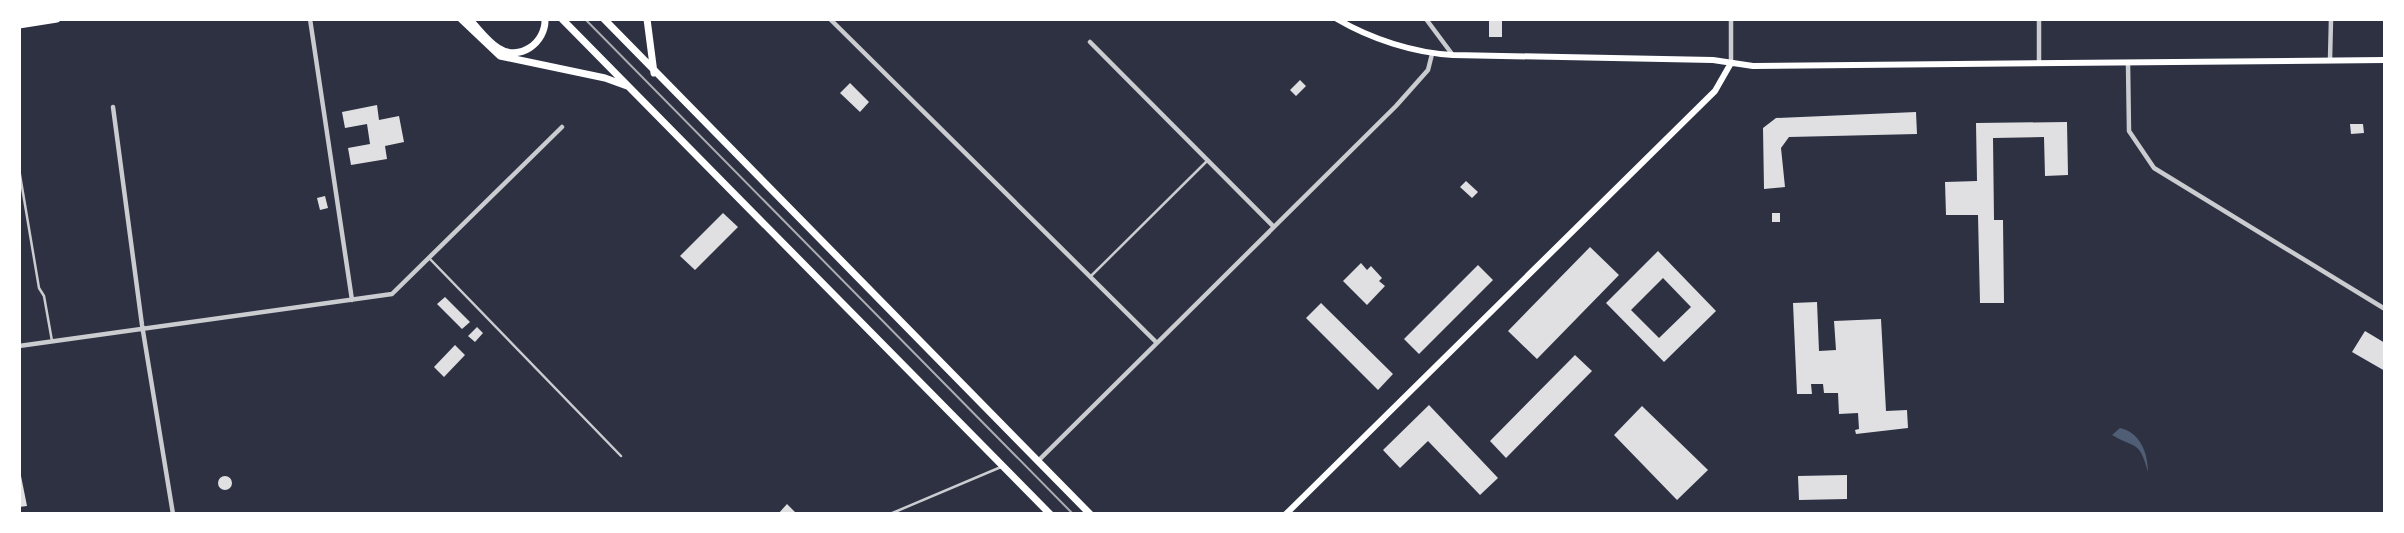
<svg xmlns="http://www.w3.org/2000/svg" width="2404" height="533" font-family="'Golos Text',sans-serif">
	<rect width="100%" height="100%" fill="#2d3142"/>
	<!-- water -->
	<path fill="#4f5d75" d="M2120,428C2140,432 2148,453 2148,472C2139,439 2135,449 2112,435Z"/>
	<!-- building -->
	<path fill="#e0e0e3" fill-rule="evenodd" d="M1489,19H1502V37H1489Z
		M1300,80L1306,86L1296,96L1290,90Z
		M850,83L869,102L860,112L840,93Z
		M377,105L379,120L399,116L404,142L385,146L387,159L351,165L348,148L370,144L367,124L345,128L342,112Z
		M1916,112L1917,134L1789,137L1781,148L1785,187L1764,189L1763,128L1776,118Z
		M2067,122L2068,175L2045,176L2044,137L1993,138L1994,220H2003L2004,303H1980L1978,215H1946L1945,182L1977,181L1976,123Z
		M2350,124H2363L2364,133L2351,134Z
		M1466,181L1478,192L1472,198L1460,187Z
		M325,196L328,208L320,210L317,198Z
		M723,213L738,227L695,270L680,256Z
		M1772,213H1780V222H1772Z
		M1590,247L1619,275L1537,359L1508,331Z
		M1658,251L1716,311L1664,362L1606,303ZM1663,278L1691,307L1659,338L1631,310Z
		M1361,263L1367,270L1371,266L1382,278L1379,281L1385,286L1367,305L1343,281Z
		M1478,265L1493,280L1419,354L1404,339Z
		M445,297L470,322L462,329L437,304Z
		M1817,302L1819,351L1836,350L1834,321L1881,319L1886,411L1907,410L1908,428L1856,434L1855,430L1859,429L1858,413L1839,414L1838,393H1824L1823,384H1811L1812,394H1797L1793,303Z
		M1321,303L1393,374L1378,390L1306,318Z
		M477,327L483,333L475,342L468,336Z
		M2365,331L2385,343V371L2352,352Z
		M455,345L465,355L444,377L434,367Z
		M1575,355L1592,371L1506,458L1490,441Z
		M1429,405L1498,478L1480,495L1428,441L1400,468L1383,450Z
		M1642,406L1708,470L1677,500L1614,435Z
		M19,466L27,506L19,507Z
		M1847,475V499L1799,500L1798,476Z
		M218 483a7 7 0 1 1 14 0a7 7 0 1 1-14 0Z
		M787,504L797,514H778Z"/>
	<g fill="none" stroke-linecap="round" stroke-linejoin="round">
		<!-- service -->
		<path stroke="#caccd0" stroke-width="2.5" d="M19,169L39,288L44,296L52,341
			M430,259L621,456
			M1090,277L1207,161
			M890,514L1001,467"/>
		<!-- minor -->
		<path stroke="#caccd0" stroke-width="4.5" d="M310,19L352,300
			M830,19L1157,343
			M1426,19L1452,54
			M1731,19V62
			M1090,42L1274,227
			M2330,60L2331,19
			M2039,63V19
			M2128,63L2129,131L2154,168L2385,309
			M113,107L142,325L173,514
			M19,346L392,294L562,127
			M1038,461L1396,106L1428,70L1432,54"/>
		<!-- secondary -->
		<path stroke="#fff" stroke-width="6" d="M1337,19C1371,39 1414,53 1453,55L1713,60L1753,66L2385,60
			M1286,514L1715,91L1731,63"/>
		<!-- primary -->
		<path stroke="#fff" stroke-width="7" d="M461,19L500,56L605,78L627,86
			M469,19C478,28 487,41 498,48C519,62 546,43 545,19
			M562,19L1050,514
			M604,19L1090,514
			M647,19L654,73
			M19,25L57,19"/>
		<!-- tram -->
		<path stroke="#abadb3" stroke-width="2" d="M585,19L1073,514"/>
	</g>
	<!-- border -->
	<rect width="2404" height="533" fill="none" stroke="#ffffff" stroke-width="42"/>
</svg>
